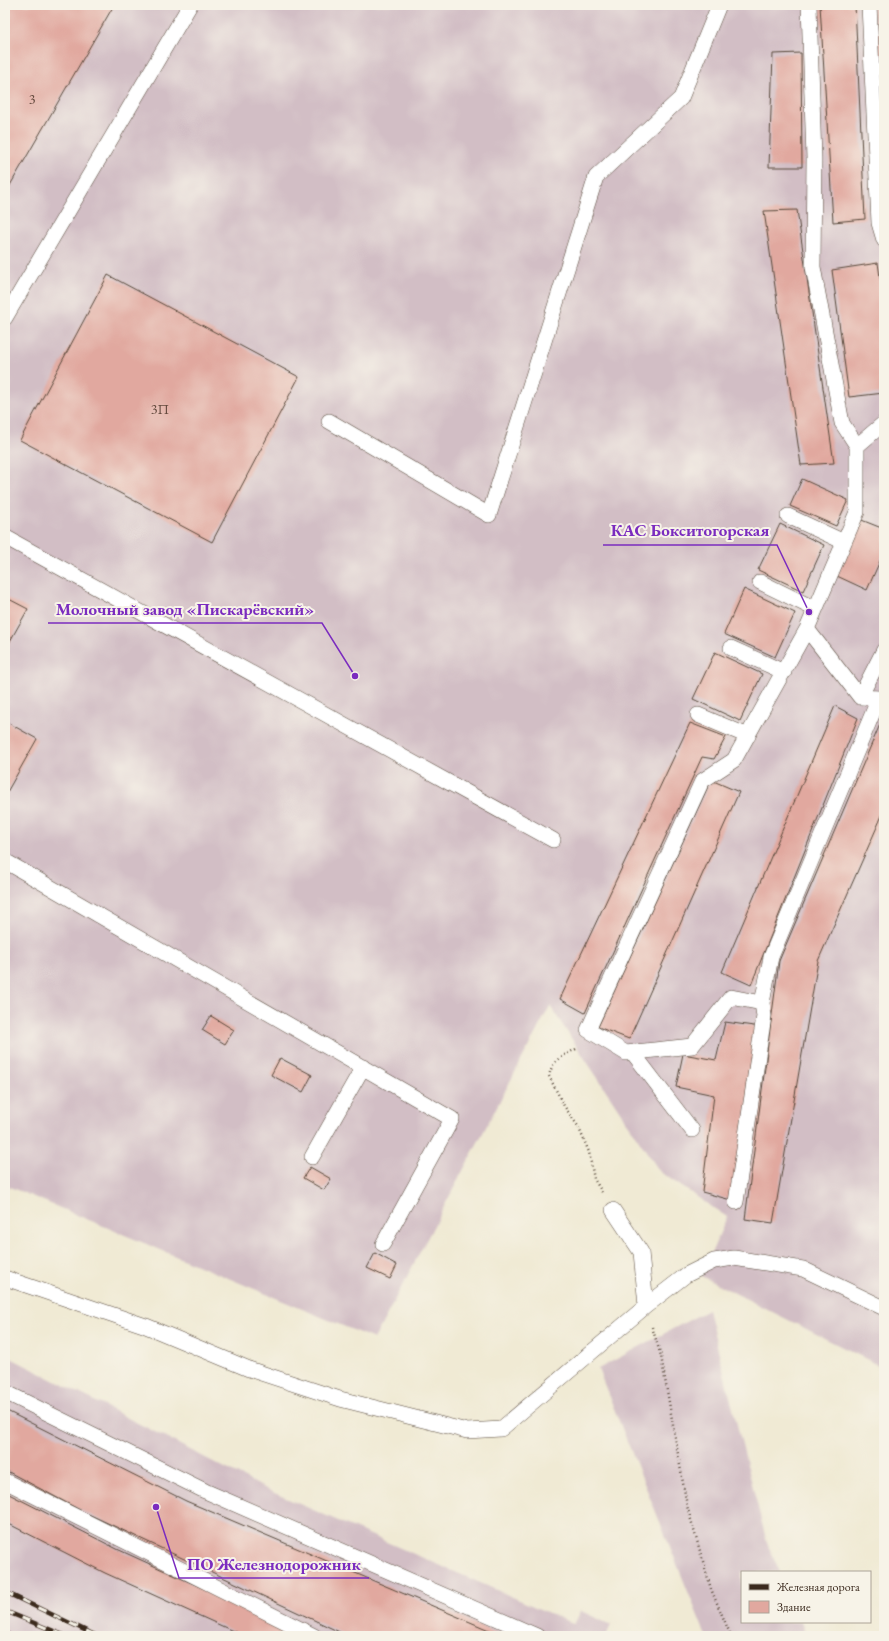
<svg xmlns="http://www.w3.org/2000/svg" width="889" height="1641" font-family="'EB Garamond',serif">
	<rect width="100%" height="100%" fill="#f7f3e8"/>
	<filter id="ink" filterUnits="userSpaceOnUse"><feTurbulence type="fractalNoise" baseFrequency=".025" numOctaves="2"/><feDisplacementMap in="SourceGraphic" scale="8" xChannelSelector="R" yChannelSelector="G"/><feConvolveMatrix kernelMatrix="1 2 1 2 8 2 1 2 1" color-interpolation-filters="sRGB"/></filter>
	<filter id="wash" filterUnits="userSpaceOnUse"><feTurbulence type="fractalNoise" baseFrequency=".012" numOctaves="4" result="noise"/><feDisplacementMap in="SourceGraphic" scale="16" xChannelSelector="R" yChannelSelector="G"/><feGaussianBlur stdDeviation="0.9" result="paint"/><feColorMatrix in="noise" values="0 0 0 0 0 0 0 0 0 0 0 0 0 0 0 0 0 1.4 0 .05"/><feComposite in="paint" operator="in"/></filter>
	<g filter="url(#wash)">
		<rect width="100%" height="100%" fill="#f0ead4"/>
		<!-- industrial -->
		<path fill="#d2bec5" d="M5,5H884V1368L701,1276L727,1217L660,1172L550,1006L374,1339L5,1185Z
			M708,1310L767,1543L780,1572H742V1622H801L806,1636H706L598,1369Z
			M5,1355L272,1492L574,1624L581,1611L611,1625L606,1636H5Z"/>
		<g id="blocks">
			<!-- building -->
			<path fill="#e1a89f" d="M5,5H114L5,194Z
				M820,5H855L865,219L833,222Z
				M873,5H884V97H883Z
				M801,53L802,167H769L773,54Z
				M797,210L834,463L801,465L764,211Z
				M878,263L884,304V393L849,397L832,270Z
				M108,275L299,377L212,542L20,440Z
				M802,479L848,500L836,526L790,506Z
				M859,519L884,529V552L867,590L837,576Z
				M780,524L824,545L803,591L758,570Z
				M744,589L795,613L775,657L724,634Z
				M5,597L28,609L5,650Z
				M715,652L762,674L740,721L693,699Z
				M835,706L858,718L751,985L722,972Z
				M884,715V811L818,961L773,1223L745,1219L779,961Z
				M5,721L37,739L7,792L5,791Z
				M690,723L726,737L714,759L702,757L585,1013L560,999Z
				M711,780L739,792L629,1039L598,1027Z
				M211,1016L234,1030L225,1044L202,1030Z
				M725,1022L761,1027L731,1200L702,1192L714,1095L676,1087L683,1054L716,1060Z
				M280,1058L312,1075L303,1092L271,1075Z
				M310,1167L331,1179L324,1190L303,1178Z
				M375,1253L397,1265L390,1279L367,1268Z
				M5,1410L186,1501L503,1636H348L82,1511L5,1470Z
				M5,1492L117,1549L307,1636H244L105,1573L5,1522Z"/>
		</g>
	</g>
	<g filter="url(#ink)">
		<use href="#blocks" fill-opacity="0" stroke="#564739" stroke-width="1"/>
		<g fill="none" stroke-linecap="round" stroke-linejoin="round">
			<!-- lane casing -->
			<g stroke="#564739" stroke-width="16">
				<path id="lane" d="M809,5L814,159L813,267L842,423L857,446L884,423
					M869,5L879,223L884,240
					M5,318L190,5
					M329,421L489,515L596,177L681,98L719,5
					M857,446V512L807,629L734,760L702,781L588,1030L626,1053L692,1046L731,997L762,1003L771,957L879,698L884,700
					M788,516L844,542
					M5,537L553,840
					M760,582L815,609
					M807,629L860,697L879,698
					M731,648L784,672
					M860,697L884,650
					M698,715L748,736
					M5,861L452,1119L383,1244
					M633,1053L692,1130
					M312,1157L363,1067
					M736,1202L764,1016L762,1003
					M613,1210L641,1252L646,1306
					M5,1278L146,1326L249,1369L340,1399L467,1431L501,1429L646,1306L686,1275L714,1261L734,1258L803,1269L884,1308
					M5,1392L205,1491L537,1636
					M5,1481L314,1636"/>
			</g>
			<!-- path -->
			<path stroke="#564739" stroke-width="2.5" stroke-dasharray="1 3" stroke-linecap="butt" d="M576,1049C561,1057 553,1059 549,1076L564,1106L578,1126L589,1152L594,1179L602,1192
				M652,1327L661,1356L687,1506L711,1589L731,1636"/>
			<!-- lane -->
			<use href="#lane" stroke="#fff" stroke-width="15"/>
			<!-- rail casing -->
			<g stroke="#3b2a1e" stroke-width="4.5">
				<path id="rail" d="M5,1592L97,1636
					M5,1611L66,1636
					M5,1633L11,1636"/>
			</g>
			<!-- rail -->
			<use href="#rail" stroke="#f7f3e8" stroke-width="3" stroke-dasharray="9" stroke-linecap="butt"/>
		</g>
	</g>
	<g text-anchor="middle" stroke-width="4" stroke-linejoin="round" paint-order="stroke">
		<!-- number labels -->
		<g font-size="14" fill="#644a3e">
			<text x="32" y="104">3</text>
			<text x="160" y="414">3П</text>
		</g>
	</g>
	<!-- callouts -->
	<path fill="none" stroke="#7b2cbf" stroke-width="1.5" d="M809 612L777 545H603M355 676L322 623H48M156 1507L179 1578H369"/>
	<g fill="#7b2cbf" stroke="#f7f3e8" stroke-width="1.5">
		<circle cx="809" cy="612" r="4"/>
		<circle cx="355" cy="676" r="4"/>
		<circle cx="156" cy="1507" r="4"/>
	</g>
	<g font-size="17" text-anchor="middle" font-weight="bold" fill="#7b2cbf" stroke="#f7f3e8" stroke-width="4" stroke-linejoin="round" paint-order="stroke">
		<text x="690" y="536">КАС Бокситогорская</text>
		<text x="185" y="615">Молочный завод «Пискарёвский»</text>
		<text x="274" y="1570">ПО Железнодорожник</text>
	</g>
	<!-- margin -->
	<rect width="889" height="1641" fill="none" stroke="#f7f3e8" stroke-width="20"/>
	<!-- legend -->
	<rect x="741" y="1571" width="130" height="52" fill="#f7f3e8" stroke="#aca397"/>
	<rect x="749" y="1584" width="20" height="6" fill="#3b2a1e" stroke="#aca397"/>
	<text x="777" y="1591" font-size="12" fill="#3b2a1e">Железная дорога</text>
	<rect x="749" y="1601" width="20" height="12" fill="#e1a89f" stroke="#aca397"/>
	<text x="777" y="1611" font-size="12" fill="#3b2a1e">Здание</text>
</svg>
